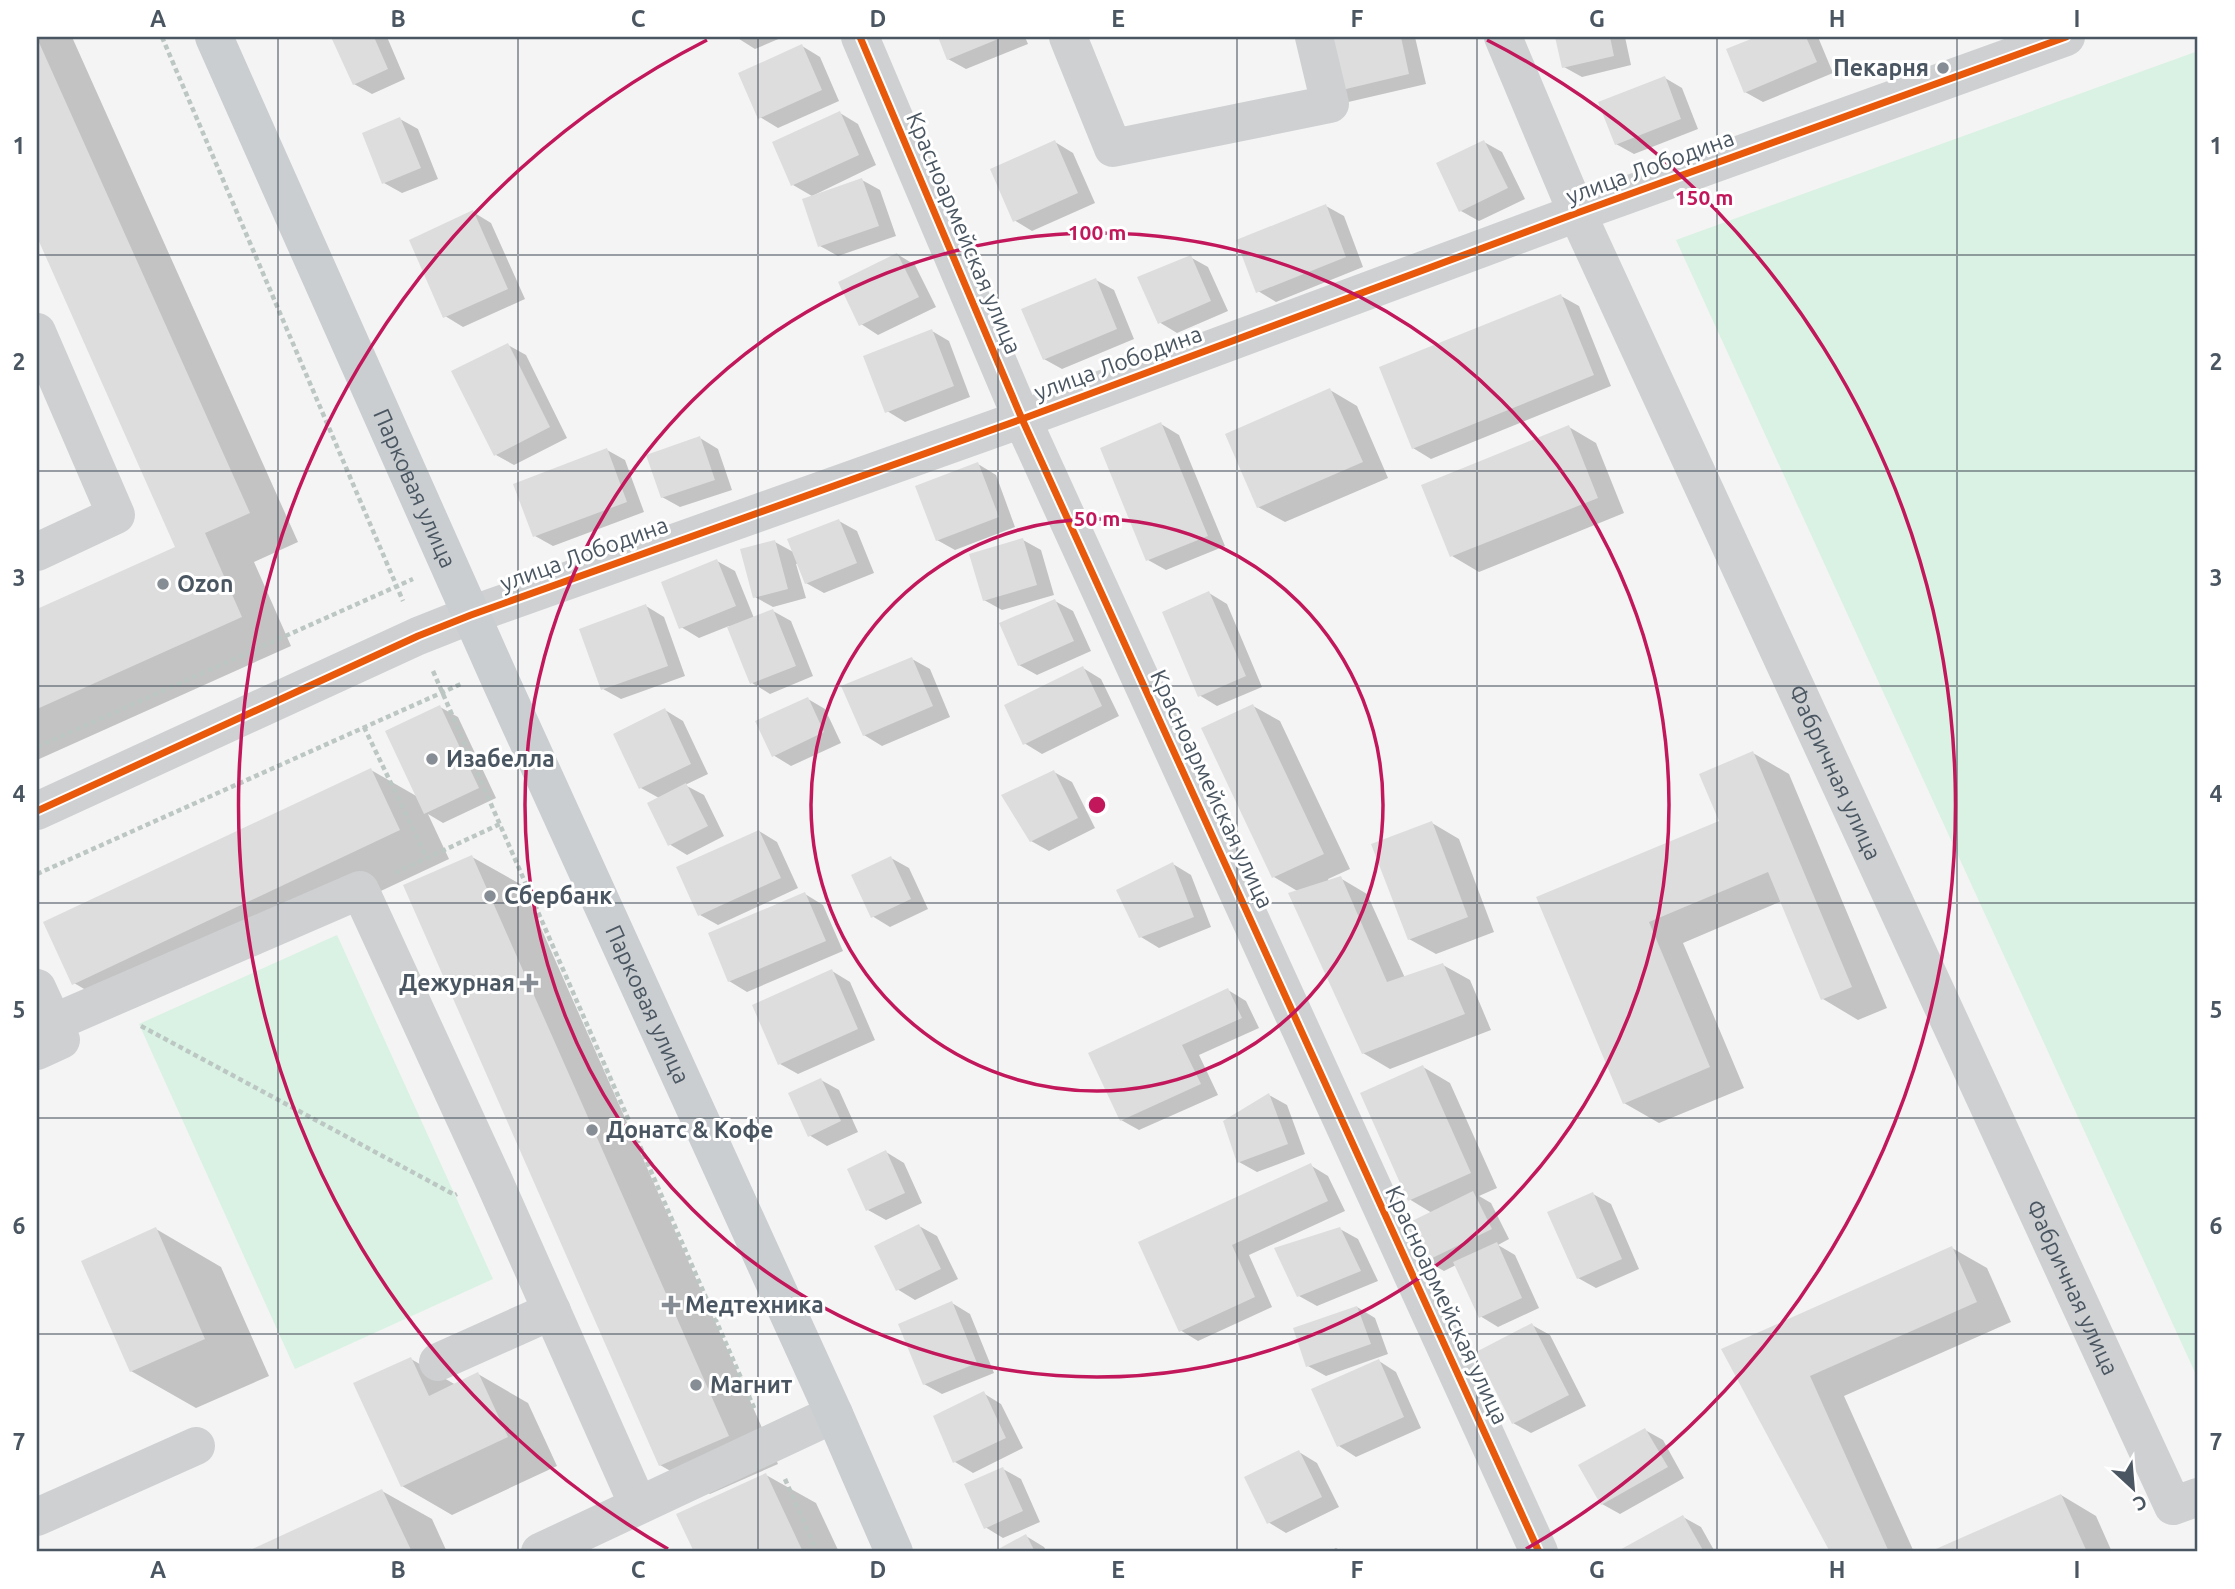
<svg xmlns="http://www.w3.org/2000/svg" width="2235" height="1589" font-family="Ubuntu,sans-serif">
	<rect width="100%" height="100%" fill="#f4f4f4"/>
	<!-- green -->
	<path fill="#d9f2e3" d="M2198,51V1379L1676,240Z
		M337,935L493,1279L295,1369L139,1024Z"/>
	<!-- shadow -->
	<path fill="#0003" d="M37,37H72L298,542L254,562L291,646L37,760V611L178,547L37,232Z
		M333,37H387L405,79L372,94L354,84Z
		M736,37H783L755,49Z
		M939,37H1025L1028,44L966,69L948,59Z
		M1350,37H1415L1426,84L1344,103L1315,45Z
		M1557,37H1625L1631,65L1582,77L1564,67Z
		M1760,37H1818L1833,73L1763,102L1745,92L1728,50Z
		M802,46L820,57L839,101L778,128L760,117Z
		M1665,78L1682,88L1698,129L1634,154L1616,144Z
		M840,113L858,124L876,165L812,196L793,185Z
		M400,119L418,129L438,179L402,193L384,183Z
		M1055,142L1073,153L1095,203L1032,231L1014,220Z
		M1484,142L1502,152L1525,199L1479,221L1461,211Z
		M862,180L880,190L896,236L838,256L820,246Z
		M1326,206L1344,216L1363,267L1276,302L1258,291Z
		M473,212L491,223L525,299L463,327L445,316Z
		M897,254L915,265L936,307L878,335L861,324Z
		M1190,257L1208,267L1228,311L1177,333L1159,322Z
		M1096,280L1114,290L1134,339L1062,369L1044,359Z
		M1561,296L1579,306L1611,386L1431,459L1413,448Z
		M932,331L949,341L970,397L905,422L887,411Z
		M508,345L526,355L567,438L514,465L496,455Z
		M1330,390L1357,406L1388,478L1285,522L1258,507Z
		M1161,424L1179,435L1225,546L1166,570L1148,560Z
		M1569,427L1596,443L1624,513L1479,572L1452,556Z
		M700,438L718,449L732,490L680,507L662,497Z
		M607,450L625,460L644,512L553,546L535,536Z
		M978,464L996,475L1015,527L955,550L937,540Z
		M839,521L857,531L874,573L824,593L806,583L799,563L796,564L806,598L773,607L755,597L775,542L795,553Z
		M1023,540L1041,550L1054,595L1002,610L984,600Z
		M717,561L735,571L754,618L773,611L791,621L813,676L770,694L752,683L729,626L699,638L681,627Z
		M1209,593L1227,604L1262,687L1217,706L1199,695Z
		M1055,601L1073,611L1091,651L1037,675L1019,665Z
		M646,606L664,617L685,676L621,699L603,689Z
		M912,659L930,669L950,717L882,746L864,735Z
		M1083,668L1101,679L1119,716L1042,754L1024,743Z
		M808,699L825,709L841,743L791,766L773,755Z
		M1253,706L1280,721L1350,869L1328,879L1329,882L1340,878L1367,894L1405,978L1443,965L1470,980L1491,1030L1390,1069L1363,1053L1299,892L1274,877Z
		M440,707L458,717L496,798L443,823L428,814L449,859L123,1012L74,983L371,770L418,797Z
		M665,710L683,721L708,774L685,785L704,795L724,836L687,855L669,844L659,798L641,788Z
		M1753,753L1789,774L1887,1008L1858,1020L1823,999L1782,901L1683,943L1744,1088L1659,1123L1624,1103L1538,898L1721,822Z
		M1054,772L1072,782L1095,828L1049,851L1031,841Z
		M1432,823L1459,839L1494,932L1436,954L1409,939Z
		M759,831L777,842L798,888L718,925L700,915Z
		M472,857L522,885L778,1464L710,1494L660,1465Z
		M891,858L909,868L928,909L890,927L872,916Z
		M1173,864L1191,875L1211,927L1159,948L1141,937Z
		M805,894L823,905L843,951L747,992L729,981Z
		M832,971L850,982L875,1040L798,1074L780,1064Z
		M1228,990L1246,1001L1259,1028L1199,1055L1218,1095L1139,1130L1121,1120L1091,1054Z
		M1423,1067L1450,1083L1497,1188L1479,1196L1491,1203L1509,1239L1498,1245L1515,1255L1539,1308L1498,1327L1480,1316L1456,1265L1444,1271L1426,1261L1432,1213L1409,1199Z
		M821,1080L839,1090L858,1132L827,1146L809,1135Z
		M1269,1095L1287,1105L1305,1154L1257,1172L1239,1162Z
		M886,1152L904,1163L922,1203L886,1220L868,1210Z
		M1310,1165L1328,1176L1345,1211L1249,1255L1272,1307L1198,1341L1180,1330L1141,1243Z
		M1593,1194L1611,1204L1639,1269L1596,1288L1578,1278Z
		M919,1226L937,1236L958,1279L915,1300L897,1289Z
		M156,1229L221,1267L269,1376L196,1408L131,1371Z
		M1340,1229L1358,1239L1378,1281L1317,1306L1299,1296Z
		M1952,1248L1987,1268L2011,1322L1844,1396L1914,1552H1832L1723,1350Z
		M952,1303L970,1314L994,1373L942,1394L924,1384Z
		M1357,1307L1375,1318L1388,1354L1326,1376L1308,1366Z
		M1532,1325L1550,1335L1586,1406L1531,1433L1513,1423Z
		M411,1359L456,1385L478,1374L528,1403L557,1466L452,1515L402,1486Z
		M1379,1361L1396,1372L1421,1428L1356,1457L1339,1446Z
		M983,1393L1001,1404L1023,1448L973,1473L955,1462L935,1417Z
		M1645,1430L1663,1440L1684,1478L1620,1514L1602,1504Z
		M1299,1452L1317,1463L1339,1507L1286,1533L1268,1522Z
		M1003,1469L1021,1479L1040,1522L1003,1538L985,1527Z
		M766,1475L816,1503L839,1552H696L678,1515Z
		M382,1491L432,1519L447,1552H250Z
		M2061,1495L2096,1516L2112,1552H1933Z
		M1683,1517L1701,1527L1715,1552H1621Z
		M1026,1536L1044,1547L1047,1552H996Z
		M1336,1548L1343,1552H1328Z"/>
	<!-- building -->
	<path fill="#ddddde" d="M331,37H374L388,69L353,85Z
		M938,37H1003L947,60Z
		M1342,37H1401L1409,74L1325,94L1313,43Z
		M1555,37H1610L1614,56L1562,68Z
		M1756,37H1806L1817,62L1744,93L1726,49Z
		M37,38L250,513L205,533L242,617L37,709V609L175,547L37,237Z
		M802,44L822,90L758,119L738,73Z
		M1665,76L1681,119L1615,145L1598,102Z
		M840,111L859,155L791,186L772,142Z
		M400,117L421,168L382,184L362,133Z
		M1055,140L1078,193L1013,222L990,169Z
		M1484,140L1508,188L1459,212L1436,163Z
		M862,178L879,226L818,247L802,199Z
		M1326,204L1346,257L1256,293L1236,240Z
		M473,210L508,289L443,318L409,240Z
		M897,253L919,297L859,326L838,282Z
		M1191,255L1211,301L1158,324L1137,277Z
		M1096,278L1117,329L1043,360L1021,309Z
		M1561,294L1594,375L1412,449L1379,367Z
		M932,329L954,386L885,413L863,356Z
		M508,343L550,427L494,456L451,371Z
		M1330,388L1363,462L1257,508L1225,434Z
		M1161,422L1208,536L1146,561L1100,448Z
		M1569,425L1598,498L1450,557L1421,485Z
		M700,436L715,480L661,498L646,455Z
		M607,448L627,502L533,537L513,484Z
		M978,462L999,517L936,541L915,486Z
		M839,519L857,563L805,584L787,539Z
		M1023,538L1037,585L983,601L969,554Z
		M775,540L788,589L753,598L740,549Z
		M717,559L736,606L679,629L661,582Z
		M1209,591L1246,676L1198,697L1162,612Z
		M1055,599L1074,641L1018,666L999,623Z
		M646,604L668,666L601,690L579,629Z
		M773,609L796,666L750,684L727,627Z
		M912,657L933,706L863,736L841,686Z
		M1083,666L1102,706L1023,745L1004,705Z
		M808,697L824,732L772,757L755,721Z
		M1253,704L1324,854L1272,878L1201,728Z
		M440,705L479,788L424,814L385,731Z
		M665,708L691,764L639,789L613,734Z
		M1753,751L1852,987L1821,1000L1768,872L1649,922L1710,1067L1623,1104L1536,897L1719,821L1699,774Z
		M371,768L400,830L72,985L43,922Z
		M1054,770L1078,818L1030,842L1001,795Z
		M686,783L708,826L668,846L647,803Z
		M1432,821L1468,917L1408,940L1371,844Z
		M759,830L781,878L698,916L676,867Z
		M472,855L729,1436L659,1466L403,885Z
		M891,856L911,899L871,918L851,875Z
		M1173,862L1194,917L1139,938L1116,890Z
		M1341,876L1387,982L1443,963L1465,1014L1362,1054L1288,893Z
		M805,892L826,941L728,982L708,933Z
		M832,969L858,1029L778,1065L752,1005Z
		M1228,988L1242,1018L1182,1045L1201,1084L1120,1121L1088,1053Z
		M1423,1065L1471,1173L1408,1201L1360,1093Z
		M821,1078L841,1121L808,1137L788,1093Z
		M1269,1093L1288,1144L1237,1163L1223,1121Z
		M886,1150L905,1193L866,1211L847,1169Z
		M1311,1163L1328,1201L1232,1245L1255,1297L1179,1332L1138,1242Z
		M1473,1191L1492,1229L1424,1262L1406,1224Z
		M1593,1192L1622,1259L1577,1279L1547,1212Z
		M919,1224L941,1269L896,1291L874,1246Z
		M156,1227L205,1339L130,1372L81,1261Z
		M1340,1227L1361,1271L1297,1297L1274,1248Z
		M1497,1242L1522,1298L1479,1318L1453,1262Z
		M1952,1246L1977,1302L1810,1376L1889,1552H1830L1721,1349Z
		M952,1301L977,1363L923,1385L898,1324Z
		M1357,1306L1371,1344L1306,1367L1293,1328Z
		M1532,1323L1569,1395L1512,1424L1476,1352Z
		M411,1357L429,1396L478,1372L508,1437L401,1487L353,1383Z
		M1379,1359L1404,1417L1337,1447L1311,1389Z
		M984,1391L1006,1438L953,1463L933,1416Z
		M1645,1428L1668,1467L1601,1505L1578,1465Z
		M1299,1450L1322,1497L1267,1524L1244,1477Z
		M1003,1467L1023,1511L984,1529L964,1484Z
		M766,1473L803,1552H694L676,1514Z
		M382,1489L412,1552H246Z
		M2061,1494L2087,1552H1929Z
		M1683,1515L1704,1552H1616Z
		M1026,1534L1035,1552H993Z"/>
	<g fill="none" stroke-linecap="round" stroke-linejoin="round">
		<!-- path -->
		<path stroke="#bcc7c4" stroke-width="4.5" stroke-dasharray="5 3.5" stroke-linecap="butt" d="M162,37L403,601
			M433,671L755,1410
			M364,727L427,858
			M37,747L413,579
			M395,873L500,824
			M37,874L461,684
			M141,1026L455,1195L457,1194
			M785,1479L817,1552"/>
		<!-- minor -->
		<g stroke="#ced0d2" stroke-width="38">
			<path d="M860,37L1022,419L1539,1552"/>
			<path d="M1068,37L1113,148L1330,104L1314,37"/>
			<path id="s1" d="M1503,37L1577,213L2173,1506L2198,1497"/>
			<path d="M37,332L116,515L37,552"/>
			<path d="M37,811L418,636L471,615L1022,419L1577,213L2066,37"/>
			<path d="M37,988L61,1040L37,1051"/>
			<path d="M53,1023L360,890L493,1179L638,1505"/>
			<path d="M438,1362L552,1311"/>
			<path d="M37,1517L196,1446"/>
			<path d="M540,1552L834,1414"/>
		</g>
		<!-- major -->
		<path stroke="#caced1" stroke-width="38" id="s2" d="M214,37L501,682L834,1414L894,1552"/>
		<!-- cycleway casing -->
		<g stroke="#fff" stroke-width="11">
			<path id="cycleway" d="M860,37L1022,419L1539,1552
				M37,811L418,636L471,615L1022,419L1577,213L2066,37"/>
		</g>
		<!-- cycleway -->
		<use href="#cycleway" stroke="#e8590c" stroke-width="7"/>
	</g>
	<!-- grid -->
	<path fill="none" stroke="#4a5661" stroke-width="2" stroke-opacity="0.55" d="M278,37V1552M518,37V1552M758,37V1552M998,37V1552M1237,37V1552M1477,37V1552M1717,37V1552M1957,37V1552M37,255H2198M37,471H2198M37,686H2198M37,903H2198M37,1118H2198M37,1334H2198"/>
	<!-- distance rings -->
	<g fill="none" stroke="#c2185b" stroke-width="3.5">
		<circle cx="1097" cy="805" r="286"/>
		<circle cx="1097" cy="805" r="572"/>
		<path d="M668 1549A859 859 0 0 1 707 40M1487 40A859 859 0 0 1 1526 1549"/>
	</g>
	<!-- markers -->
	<g fill="#868d94" stroke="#fff" stroke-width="2.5">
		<circle cx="1943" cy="68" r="7"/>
		<circle cx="163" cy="584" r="7"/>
		<circle cx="432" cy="759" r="7"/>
		<circle cx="490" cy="896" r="7"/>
		<path d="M525.5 972.5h7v7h7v7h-7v7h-7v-7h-7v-7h7z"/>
		<circle cx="592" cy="1130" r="7"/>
		<path d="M667.5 1294.5h7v7h7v7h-7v7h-7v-7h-7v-7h7z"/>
		<circle cx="696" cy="1385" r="7"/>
	</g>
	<g text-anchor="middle" stroke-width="6" stroke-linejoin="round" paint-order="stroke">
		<!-- poi labels -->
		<g font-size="23" font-weight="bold" fill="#4a5661" stroke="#fff" text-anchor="start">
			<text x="1929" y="76" text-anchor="end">Пекарня</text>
			<text x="177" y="592">Ozon</text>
			<text x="446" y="767">Изабелла</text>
			<text x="504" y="904">Сбербанк</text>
			<text x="515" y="991" text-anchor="end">Дежурная</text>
			<text x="606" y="1138">Донатс &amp; Кофе</text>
			<text x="685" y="1313">Медтехника</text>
			<text x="710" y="1393">Магнит</text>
		</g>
		<!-- street labels -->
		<g font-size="23" fill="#4a5661" stroke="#fff">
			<text transform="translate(1650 167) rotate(-20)" y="8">улица Лободина</text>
			<text transform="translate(964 233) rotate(67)" y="8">Красноармейская улица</text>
			<text transform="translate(1118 363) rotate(-20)" y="8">улица Лободина</text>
			<text dy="8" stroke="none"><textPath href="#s2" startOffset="494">Парковая улица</textPath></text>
			<text transform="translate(584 554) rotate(-20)" y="8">улица Лободина</text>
			<text dy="8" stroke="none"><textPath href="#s1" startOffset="807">Фабричная улица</textPath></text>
			<text transform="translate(1212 789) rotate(65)" y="8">Красноармейская улица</text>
			<text dy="8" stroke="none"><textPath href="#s2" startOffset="1060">Парковая улица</textPath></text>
			<text dy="8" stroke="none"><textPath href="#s1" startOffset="1374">Фабричная улица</textPath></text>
			<text transform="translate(1447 1305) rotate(65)" y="8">Красноармейская улица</text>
		</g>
	</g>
	<circle cx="1097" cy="805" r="10" fill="#c2185b" stroke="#fff" stroke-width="3.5"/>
	<g font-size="21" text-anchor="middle" font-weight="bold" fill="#c2185b" stroke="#fff" stroke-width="6" stroke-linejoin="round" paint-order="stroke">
		<text x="1704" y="205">150 m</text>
		<text x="1097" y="240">100 m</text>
		<text x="1097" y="526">50 m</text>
	</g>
	<!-- border -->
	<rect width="2235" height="1589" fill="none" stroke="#ffffff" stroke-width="77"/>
	<!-- north arrow -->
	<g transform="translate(2133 1488) rotate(154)" stroke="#ffffff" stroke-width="5" paint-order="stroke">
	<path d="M0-5L12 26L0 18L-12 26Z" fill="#4a5661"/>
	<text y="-10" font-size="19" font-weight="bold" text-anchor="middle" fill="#4a5661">С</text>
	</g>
	<rect x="38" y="38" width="2158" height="1512" fill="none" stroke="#4a5661" stroke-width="2.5"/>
	<g font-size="23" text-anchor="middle" font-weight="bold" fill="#4a5661">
		<text x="158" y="27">A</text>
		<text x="398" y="27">B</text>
		<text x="638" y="27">C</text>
		<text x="878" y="27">D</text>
		<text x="1118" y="27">E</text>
		<text x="1357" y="27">F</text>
		<text x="1597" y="27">G</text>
		<text x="1837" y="27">H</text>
		<text x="2077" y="27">I</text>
		<text x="19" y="154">1</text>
		<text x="2216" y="154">1</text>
		<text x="19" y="370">2</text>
		<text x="2216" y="370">2</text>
		<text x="19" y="586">3</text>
		<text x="2216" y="586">3</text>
		<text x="19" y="802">4</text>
		<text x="2216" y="802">4</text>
		<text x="19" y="1018">5</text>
		<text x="2216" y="1018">5</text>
		<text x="19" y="1234">6</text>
		<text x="2216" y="1234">6</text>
		<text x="19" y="1450">7</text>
		<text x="2216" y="1450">7</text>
		<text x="158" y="1578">A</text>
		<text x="398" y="1578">B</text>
		<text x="638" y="1578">C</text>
		<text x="878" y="1578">D</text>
		<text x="1118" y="1578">E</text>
		<text x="1357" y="1578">F</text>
		<text x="1597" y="1578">G</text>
		<text x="1837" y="1578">H</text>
		<text x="2077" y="1578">I</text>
	</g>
</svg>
